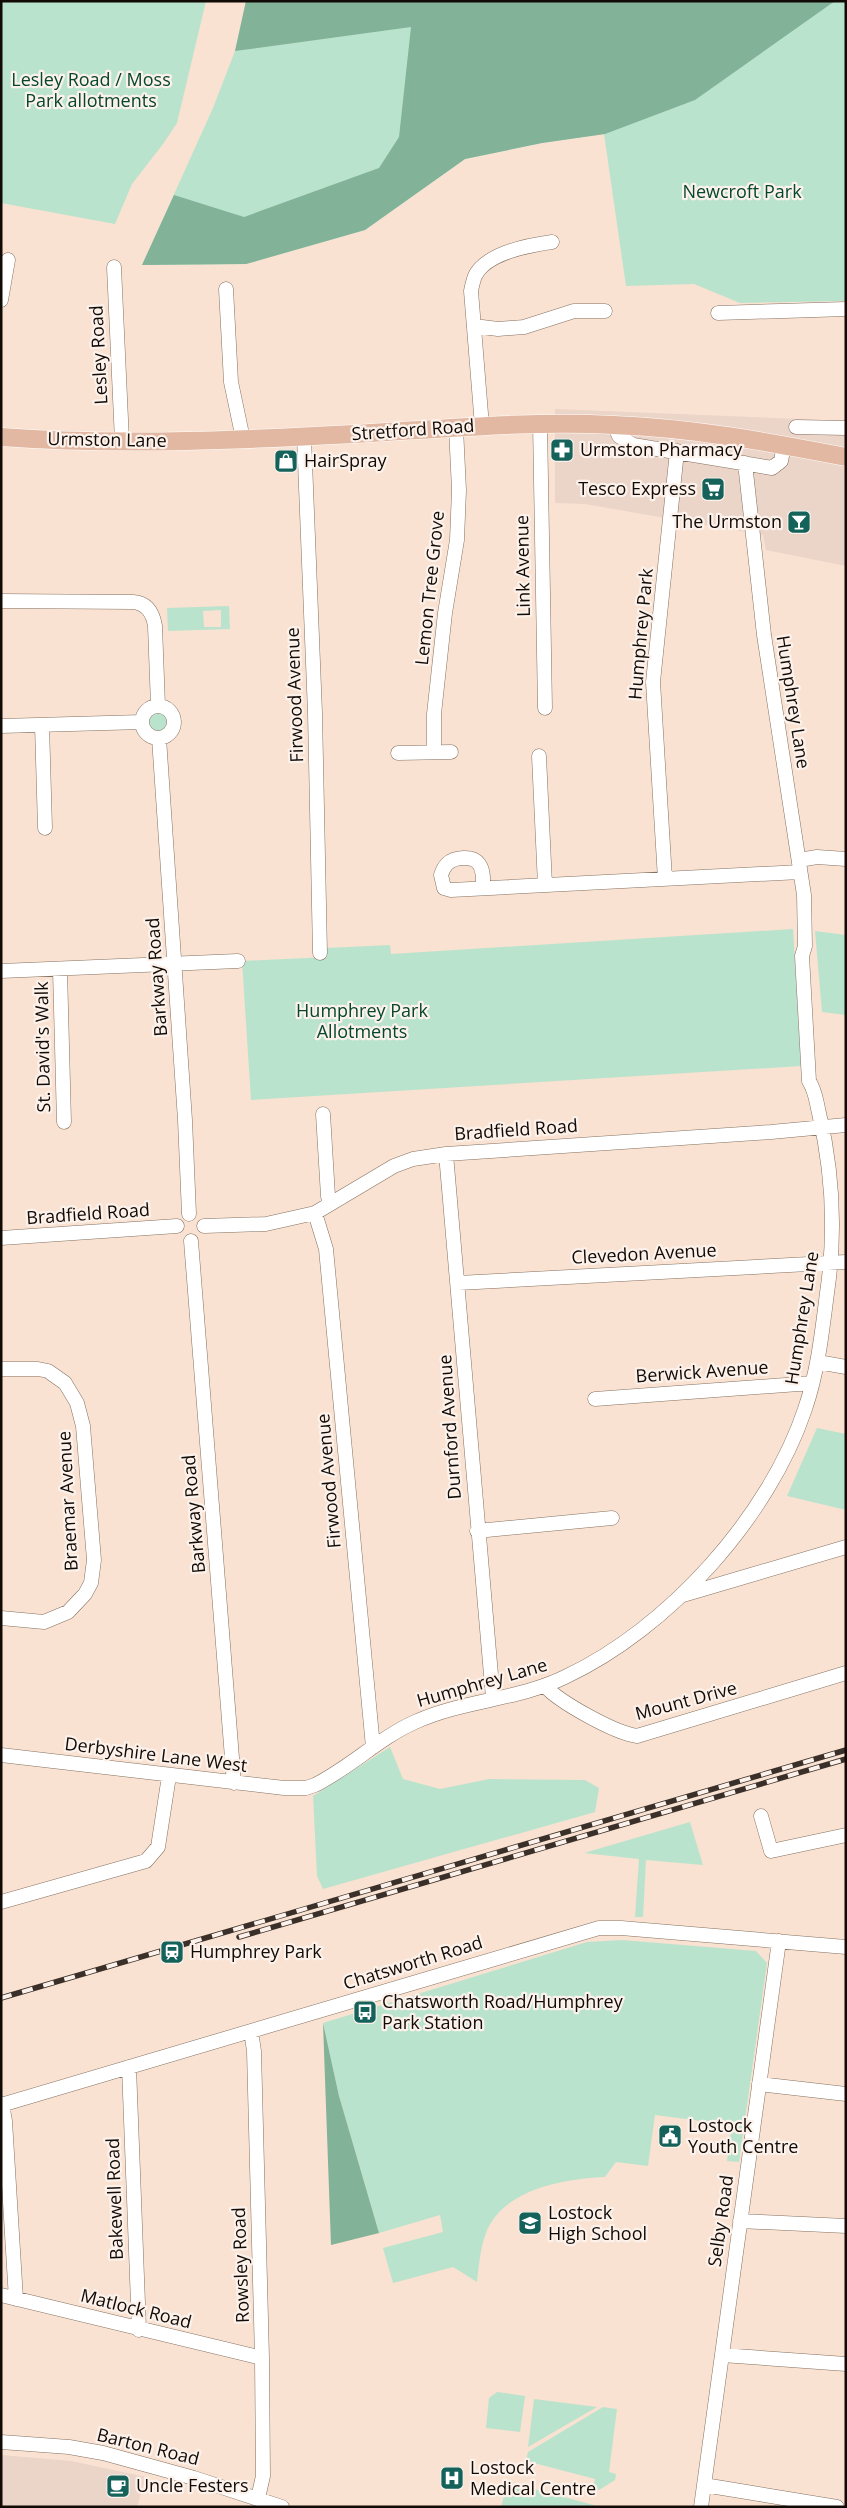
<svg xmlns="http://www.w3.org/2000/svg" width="847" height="2508" font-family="'Open Sans',sans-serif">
	<rect width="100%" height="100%" fill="#f9e2d1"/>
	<!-- commercial -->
	<path fill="#ebd4c8" d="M555,409L846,421V566L766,550L763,535L585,504L555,503Z
		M1,2455L71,2461L146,2477L137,2507H1Z"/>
	<!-- green -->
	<path fill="#bae3cd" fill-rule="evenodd" d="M1,1H206L177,123L163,144L132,184L115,224L1,203Z
		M246,1H846V301L740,303L694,284L626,286L604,134L542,143L465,159L365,230L246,264L142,265L213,108L235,51Z
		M229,606L230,629L168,631L167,608ZM221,610V627H204L203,611Z
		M149 722a9 9 0 1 1 18 0a9 9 0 1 1-18 0Z
		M793,929L801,1066L251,1100L242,961L327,957V948L390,945L391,954Z
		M815,931L846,935V1015L822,1012Z
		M817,1428L846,1434V1510L787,1496Z
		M390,1747L403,1779L440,1789L489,1779L585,1780L599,1788L595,1812L323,1889L317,1876L313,1796Z
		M690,1822L703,1865L646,1860L643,1917H635L639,1859L584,1853Z
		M622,1940L756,1951L767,1963L739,2162L727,2161L732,2125L655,2115L648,2166L616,2162L605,2177C563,2179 503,2189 486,2233C480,2248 479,2266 477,2282L453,2267L393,2283L383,2248L443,2232L440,2215L379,2233L339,2096L323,2023L587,1942Z
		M497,2392L525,2396L520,2432L486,2428L489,2398Z
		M534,2399L597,2407L528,2447Z
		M603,2407L617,2409L609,2472L616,2474L615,2480L599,2490L593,2488L595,2479L526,2461L528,2452Z
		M508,2482L601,2507H501Z"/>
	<!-- forest -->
	<path fill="#82b298" d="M246,1H835L695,100L605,134L542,143L465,159L365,230L246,264L142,265L174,195L244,217L379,168L399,137L411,27L235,51Z
		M323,2023L339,2096L379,2233L331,2245Z"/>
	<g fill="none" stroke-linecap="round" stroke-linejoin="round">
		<!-- minor casing -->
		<g stroke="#857161" stroke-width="15">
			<path id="minor" d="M114,267L122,441
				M226,289L231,382L243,439
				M1,300L8,260
				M718,313L846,309
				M474,326L498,329L524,327L574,311H605
				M540,423L545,708
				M614,425L619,436L633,445L772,468L781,461L784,445
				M482,426L471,291C472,286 473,281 475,276C486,253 530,245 552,242
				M796,427L846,428
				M304,437L315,713L320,953
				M1,601L133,602C147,603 153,613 155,626L158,706
				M142 722a16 16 0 1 1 32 0a16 16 0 1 1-32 0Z
				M42,725L45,828
				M1,726L142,722
				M159,738L185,1120L189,1214
				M434,752V714L445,613L457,540L459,490L456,428
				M398,753L451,752
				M539,756L545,885
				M799,860L817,857L846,859
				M665,879L653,682L677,451
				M483,888C483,880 484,871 479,864C473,855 454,857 447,864C444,867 442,872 441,875L444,888L451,890L800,872
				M60,970L64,1122
				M1,971L238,961
				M323,1114L328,1196L330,1204
				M446,1154L493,1698
				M315,1213L326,1249L373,1747
				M204,1226L266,1224L315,1213L394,1166L413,1159L446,1154L771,1132L846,1125
				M1,1238L177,1226
				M191,1241L234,1783
				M458,1283L846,1262
				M818,1362L846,1367
				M1,1369H38L48,1371L65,1383L77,1403L83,1426L94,1560L91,1583L85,1594L68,1612L44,1622L1,1618
				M595,1399L812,1383
				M477,1531L612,1518
				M683,1595L846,1547
				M545,1686C559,1702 615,1733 637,1736L846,1673
				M1,1755L284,1788H306L315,1785C351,1767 379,1738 415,1722C463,1700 518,1700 565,1677C668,1629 769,1517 805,1409C818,1371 822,1332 827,1293C836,1232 833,1173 819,1113C816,1101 816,1092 809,1081L802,956L805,946L804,895L764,635L745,463
				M761,1816L771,1851L846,1835
				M1,1902L146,1861L158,1847L169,1776
				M251,2031L254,2051L262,2358L263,2476L258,2498
				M129,2067L139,2330
				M759,2084L846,2094
				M2,2104L5,2121L16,2299
				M1,2105L599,1928H621L846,1947
				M740,2221L846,2226
				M1,2295L262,2358
				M722,2355L846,2364
				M1,2442L69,2447L103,2453L194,2478L282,2507
				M704,2485L837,2507
				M701,2507L779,1941"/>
		</g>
		<!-- major casing -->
		<g stroke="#fff" stroke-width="19">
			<path id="major" d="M1,437C124,446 248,440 371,433C452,428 533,421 614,425C692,428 769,442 846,457"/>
		</g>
		<!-- minor -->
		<use href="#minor" stroke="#fff" stroke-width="14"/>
		<!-- major -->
		<use href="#major" stroke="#e2b8a2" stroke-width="18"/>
		<!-- rail casing -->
		<g stroke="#3a3029" stroke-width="5.5">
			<path id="rail" d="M239,1937L846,1759
				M1,1998L846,1750"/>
		</g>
		<!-- rail -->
		<use href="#rail" stroke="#fcf2eb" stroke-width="4" stroke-dasharray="11" stroke-linecap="butt"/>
	</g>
	<!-- icons -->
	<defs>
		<g id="pharmacy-square" transform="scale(1.25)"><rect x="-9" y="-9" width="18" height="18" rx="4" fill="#15625b" stroke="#fcf2eb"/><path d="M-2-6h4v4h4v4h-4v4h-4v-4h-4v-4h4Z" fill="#fff"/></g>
		<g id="shop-square" transform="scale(1.25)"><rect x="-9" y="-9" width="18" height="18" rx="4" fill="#15625b" stroke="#fcf2eb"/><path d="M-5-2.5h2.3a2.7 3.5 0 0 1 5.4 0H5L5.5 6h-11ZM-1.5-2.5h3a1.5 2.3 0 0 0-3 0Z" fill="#fff"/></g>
		<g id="supermarket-square" transform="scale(1.25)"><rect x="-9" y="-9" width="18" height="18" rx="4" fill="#15625b" stroke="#fcf2eb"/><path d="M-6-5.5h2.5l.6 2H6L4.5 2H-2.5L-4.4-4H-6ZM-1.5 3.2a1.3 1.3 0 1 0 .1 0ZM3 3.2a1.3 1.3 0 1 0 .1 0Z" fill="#fff"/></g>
		<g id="bar-square" transform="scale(1.25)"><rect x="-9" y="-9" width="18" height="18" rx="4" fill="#15625b" stroke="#fcf2eb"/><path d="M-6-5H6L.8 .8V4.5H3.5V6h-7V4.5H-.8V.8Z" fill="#fff"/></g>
		<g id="station-square" transform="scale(1.25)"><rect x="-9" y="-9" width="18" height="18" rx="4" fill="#15625b" stroke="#fcf2eb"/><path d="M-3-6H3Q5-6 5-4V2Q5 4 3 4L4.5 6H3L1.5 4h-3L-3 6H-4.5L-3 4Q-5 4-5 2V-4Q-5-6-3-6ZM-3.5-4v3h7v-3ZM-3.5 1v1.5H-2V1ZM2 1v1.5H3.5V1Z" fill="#fff"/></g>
		<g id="bus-square" transform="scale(1.25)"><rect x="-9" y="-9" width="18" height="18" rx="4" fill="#15625b" stroke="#fcf2eb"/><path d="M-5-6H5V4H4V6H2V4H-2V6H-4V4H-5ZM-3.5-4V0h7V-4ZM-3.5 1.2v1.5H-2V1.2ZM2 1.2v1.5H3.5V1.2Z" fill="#fff"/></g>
		<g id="civic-square" transform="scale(1.25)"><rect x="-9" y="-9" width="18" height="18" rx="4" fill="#15625b" stroke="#fcf2eb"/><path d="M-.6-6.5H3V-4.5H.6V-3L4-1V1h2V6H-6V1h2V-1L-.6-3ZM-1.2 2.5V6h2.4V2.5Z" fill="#fff"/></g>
		<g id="school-square" transform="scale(1.25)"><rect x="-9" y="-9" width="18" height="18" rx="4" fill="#15625b" stroke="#fcf2eb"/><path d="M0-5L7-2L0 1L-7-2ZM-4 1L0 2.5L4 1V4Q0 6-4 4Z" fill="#fff"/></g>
		<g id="hospital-square" transform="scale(1.25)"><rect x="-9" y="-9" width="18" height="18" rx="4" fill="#15625b" stroke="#fcf2eb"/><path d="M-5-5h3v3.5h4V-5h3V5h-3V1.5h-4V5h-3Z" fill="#fff"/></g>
		<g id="cafe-square" transform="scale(1.25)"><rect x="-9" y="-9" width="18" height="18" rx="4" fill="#15625b" stroke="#fcf2eb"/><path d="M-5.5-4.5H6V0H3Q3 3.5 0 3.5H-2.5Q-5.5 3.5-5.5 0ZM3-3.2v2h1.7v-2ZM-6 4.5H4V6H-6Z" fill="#fff"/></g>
	</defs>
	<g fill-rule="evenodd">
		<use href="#pharmacy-square" x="562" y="450"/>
		<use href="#shop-square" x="286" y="461"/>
		<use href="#supermarket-square" x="713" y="489"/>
		<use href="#bar-square" x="799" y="522"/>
		<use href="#station-square" x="172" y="1952"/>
		<use href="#bus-square" x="365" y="2012"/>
		<use href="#civic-square" x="670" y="2136"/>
		<use href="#school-square" x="530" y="2223"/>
		<use href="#hospital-square" x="452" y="2478"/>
		<use href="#cafe-square" x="118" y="2486"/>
	</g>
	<g text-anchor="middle" stroke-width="4.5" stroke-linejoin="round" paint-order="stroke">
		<!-- park labels -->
		<g font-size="18" fill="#05462d" stroke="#fcf2eb">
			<text x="91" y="86">Lesley Road / Moss<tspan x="91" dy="21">Park allotments</tspan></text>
			<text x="742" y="198">Newcroft Park</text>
			<text x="362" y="1017">Humphrey Park<tspan x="362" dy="21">Allotments</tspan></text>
		</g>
		<!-- street labels -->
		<g font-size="18" fill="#110a05" stroke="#fcf2eb">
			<text transform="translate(99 355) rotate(-93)" y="6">Lesley Road</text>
			<text transform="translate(413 430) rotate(-4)" y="6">Stretford Road</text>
			<text transform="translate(107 440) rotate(1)" y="6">Urmston Lane</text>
			<text transform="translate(523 566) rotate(-91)" y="6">Link Avenue</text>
			<text transform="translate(430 588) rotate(-84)" y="6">Lemon Tree Grove</text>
			<text transform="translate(641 634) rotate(-85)" y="6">Humphrey Park</text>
			<text transform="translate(295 695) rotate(-92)" y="6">Firwood Avenue</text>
			<text transform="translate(793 702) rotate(81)" y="6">Humphrey Lane</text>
			<text transform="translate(157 977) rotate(-94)" y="6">Barkway Road</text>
			<text transform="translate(43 1047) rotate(-91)" y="6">St. David's Walk</text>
			<text transform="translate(516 1130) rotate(-4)" y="6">Bradfield Road</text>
			<text transform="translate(88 1214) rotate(-4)" y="6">Bradfield Road</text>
			<text transform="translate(644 1254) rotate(-3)" y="6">Clevedon Avenue</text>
			<text transform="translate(802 1318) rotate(-81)" y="6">Humphrey Lane</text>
			<text transform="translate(702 1372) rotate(-4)" y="6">Berwick Avenue</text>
			<text transform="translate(450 1427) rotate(-94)" y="6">Durnford Avenue</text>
			<text transform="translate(329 1481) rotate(-95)" y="6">Firwood Avenue</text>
			<text transform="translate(68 1501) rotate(-93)" y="6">Braemar Avenue</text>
			<text transform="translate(194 1514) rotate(-95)" y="6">Barkway Road</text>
			<text transform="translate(482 1683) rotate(-16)" y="6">Humphrey Lane</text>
			<text transform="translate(686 1701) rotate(-15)" y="6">Mount Drive</text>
			<text transform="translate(156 1755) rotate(7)" y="6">Derbyshire Lane West</text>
			<text transform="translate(413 1963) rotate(-17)" y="6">Chatsworth Road</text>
			<text transform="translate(115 2199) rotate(-92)" y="6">Bakewell Road</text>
			<text transform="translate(721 2221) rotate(-82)" y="6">Selby Road</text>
			<text transform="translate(241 2265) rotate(-92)" y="6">Rowsley Road</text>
			<text transform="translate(136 2309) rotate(14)" y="6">Matlock Road</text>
			<text transform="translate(148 2447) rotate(14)" y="6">Barton Road</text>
		</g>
		<!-- poi labels -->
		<g font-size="18" fill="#110a05" stroke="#fcf2eb" text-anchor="start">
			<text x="580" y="456">Urmston Pharmacy</text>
			<text x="304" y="467">HairSpray</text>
			<text x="696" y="495" text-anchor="end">Tesco Express</text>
			<text x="782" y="528" text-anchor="end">The Urmston</text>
			<text x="190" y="1958">Humphrey Park</text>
			<text x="382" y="2008">Chatsworth Road/Humphrey<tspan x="382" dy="21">Park Station</tspan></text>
			<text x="688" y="2132">Lostock<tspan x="688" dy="21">Youth Centre</tspan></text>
			<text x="548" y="2219">Lostock<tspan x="548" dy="21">High School</tspan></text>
			<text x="470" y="2474">Lostock<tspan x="470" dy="21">Medical Centre</tspan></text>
			<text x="136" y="2492">Uncle Festers</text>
		</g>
	</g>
	<!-- border -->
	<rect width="847" height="2508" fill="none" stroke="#110a05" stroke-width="5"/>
</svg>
